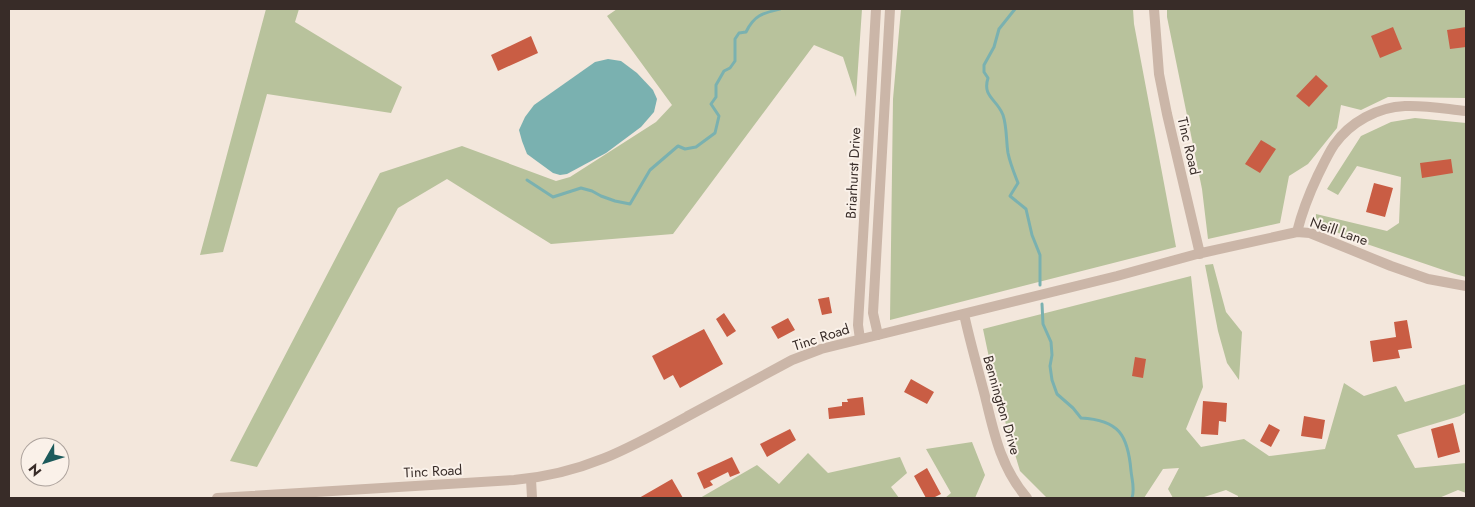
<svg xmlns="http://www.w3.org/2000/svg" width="1475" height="507" font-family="Jost,sans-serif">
	<rect width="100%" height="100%" fill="#f3e7dc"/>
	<!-- green -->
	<path fill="#b8c29c" d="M266,9H299L295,22L402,87L391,113L267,94L223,252L200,255Z
		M617,9H862L856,97L843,57L814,45L673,234L551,244L447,179L398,208L257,467L230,461L380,173L462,146L556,181L570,177L656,122L672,105L607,16Z
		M901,9H1133L1134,24L1176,247L890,320L893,99Z
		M1167,9H1466V98L1388,97L1361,110L1341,105L1337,128L1308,164L1289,176L1280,223L1208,239L1202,189L1167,17Z
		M1415,118L1466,123V277L1455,274L1352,239L1316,223V214L1387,231L1399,223L1401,177L1357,166L1338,195L1327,189L1361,136L1391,122Z
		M1213,264L1226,312L1242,332L1239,380L1227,363L1218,331L1205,265Z
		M1191,276L1203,387L1186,429L1201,447L1244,439L1269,456L1325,449L1344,383L1364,396L1396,386L1405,402L1466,384V412L1460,416L1397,435L1415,468L1466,463V493L1458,490L1439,498H1238V496L1226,490L1201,498H1173L1168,489L1179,468L1163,469L1144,498H1047L1020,471L996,391L983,329Z
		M972,442L985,475L975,498H945L951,493L926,449Z
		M808,453L828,473L900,457L907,473L891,487L899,498H700L757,465L779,484Z"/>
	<!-- water -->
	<path fill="#7ab1b0" d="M608,59L621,61L637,73L653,90L657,99L654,112L641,127L606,153L567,174L560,175L553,173L527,154L522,141L519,130L525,117L534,105L595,62Z"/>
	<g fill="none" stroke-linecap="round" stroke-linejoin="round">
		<!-- stream -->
		<path stroke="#7ab1b0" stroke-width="3" d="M1015,9L999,29L994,47L984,65V72L988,78C982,97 997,99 1003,115C1007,127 1006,140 1008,153C1010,163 1014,173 1018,183L1010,196L1026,209L1032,235L1040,255V285
			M527,180L553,197L581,188L592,191L601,196L615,201L630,204L650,170L678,146L685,149L696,147L715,133L719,116L711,104L716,97V85L724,71L730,68L735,61V39L739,33L746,32C754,15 763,13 780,9
			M1042,304L1043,324L1051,342L1052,355L1050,366L1052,380L1057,394L1073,408L1081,418C1119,420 1128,435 1131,471C1132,481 1135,488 1132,498"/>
	</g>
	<!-- building -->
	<path fill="#c95d44" d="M1393,27L1402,49L1380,58L1371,36Z
		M1466,27V47L1450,49L1447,30Z
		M531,36L538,53L498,71L491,55Z
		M1316,75L1328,86L1309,107L1296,96Z
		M1261,140L1276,149L1260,173L1245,164Z
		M1451,159L1453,173L1422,178L1420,163Z
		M1374,183L1393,188L1385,217L1366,212Z
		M829,297L832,313L822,315L818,299Z
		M724,313L736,331L727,337L716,319Z
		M788,318L795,330L778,339L771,327Z
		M1407,320L1412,348L1398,350L1400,358L1373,362L1370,341L1396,337L1394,322Z
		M704,329L723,364L680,388L673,375L664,380L652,356Z
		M1135,357L1146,359L1143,378L1132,376Z
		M911,379L934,392L927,404L904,392Z
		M863,397L865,415L829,419L828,408L842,406V402H848L847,399Z
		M1203,401L1227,403L1226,422L1219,421L1218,435L1201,434Z
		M1304,416L1325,420L1322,439L1301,436Z
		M1453,423L1460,452L1438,458L1431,429Z
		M1269,424L1280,430L1271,447L1260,441Z
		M790,429L796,440L767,457L760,444Z
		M732,457L740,473L730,477L728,472L710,481L713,485L704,489L697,473Z
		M927,468L941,494L933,498H926L914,476Z
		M672,479L683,498H639Z"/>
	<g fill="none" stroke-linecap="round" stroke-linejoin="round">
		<!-- minor -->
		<path stroke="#cbb6a8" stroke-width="10" d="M1154,9L1159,74L1167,114L1200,254
			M1297,232C1302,212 1309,194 1318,175C1323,165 1328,154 1334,145C1350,122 1378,107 1405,106C1426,105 1446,109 1466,111
			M964,314C970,342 978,369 985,396C994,434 1001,468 1027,498
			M878,335L873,313L890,9
			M860,339L858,325L876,9
			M531,479L532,498
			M217,498L514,480C583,474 628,449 688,416C722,398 757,379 792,360L821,349L1117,276L1197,254L1297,232L1310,233L1391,266L1428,279L1466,286"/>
	</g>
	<g text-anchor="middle" stroke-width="4" stroke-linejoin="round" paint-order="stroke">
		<!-- street labels -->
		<g font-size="14" fill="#382c28" stroke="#faf1e9">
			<text transform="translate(1189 146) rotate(77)" y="5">Tinc Road</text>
			<text transform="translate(853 173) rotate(-87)" y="5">Briarhurst Drive</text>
			<text transform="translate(1339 231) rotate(19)" y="5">Neill Lane</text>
			<text transform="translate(821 337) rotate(-18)" y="5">Tinc Road</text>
			<text transform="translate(1002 405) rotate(74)" y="5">Bennington Drive</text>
			<text transform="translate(433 471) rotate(-3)" y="5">Tinc Road</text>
		</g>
	</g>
	<!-- border -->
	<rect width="1475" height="507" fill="none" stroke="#382c28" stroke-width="20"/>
	<!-- north arrow -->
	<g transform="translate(45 462) rotate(231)"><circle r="24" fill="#faf1e9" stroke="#aca29c"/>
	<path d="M0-4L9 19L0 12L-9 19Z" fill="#1c5a5b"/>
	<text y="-8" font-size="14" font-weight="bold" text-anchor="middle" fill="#382c28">N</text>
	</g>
</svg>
